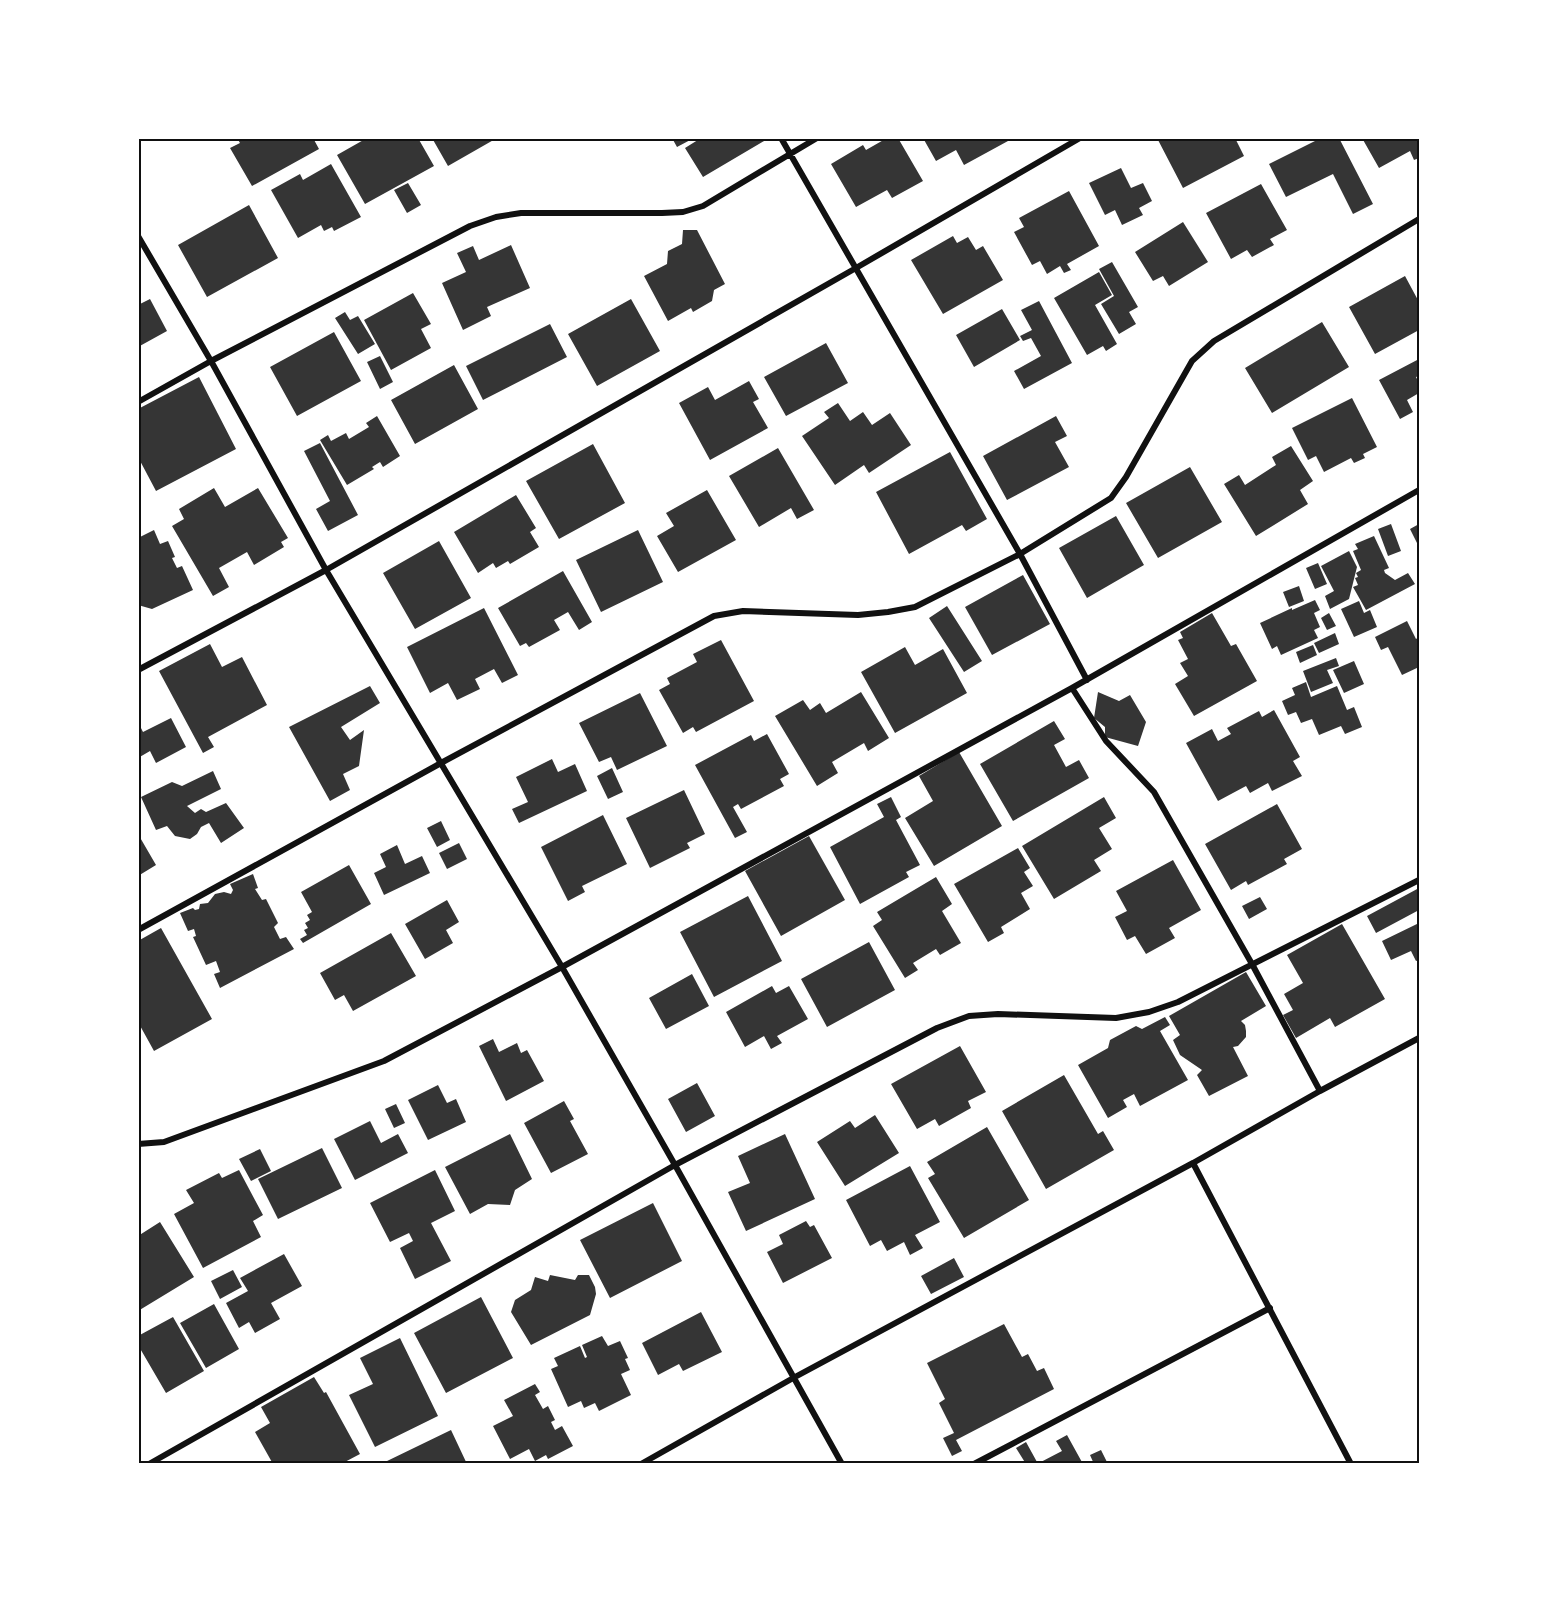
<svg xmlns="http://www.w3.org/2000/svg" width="1557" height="1602" font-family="'Crimson Pro',serif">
	<rect width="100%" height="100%" fill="#fff"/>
	<!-- building -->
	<path fill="#353535" d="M237,138H313L319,149L252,186L230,148L240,143Z
		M367,138H418L434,166L365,204L337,155Z
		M432,138H497L448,166Z
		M672,138H694L677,147Z
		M701,138H769L703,177L685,148Z
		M887,138H898L923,181L892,198L887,190L856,207L831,164L863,145L866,150Z
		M923,138H1006L1008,141L964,165L956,150L936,161Z
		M1157,138H1235L1244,156L1183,188Z
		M1321,138H1339L1373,204L1353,214L1333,174L1286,197L1269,164Z
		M1362,138H1419V158L1414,160L1410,151L1379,168Z
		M331,164L361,217L334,231L332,227L324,231L321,225L298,238L271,190L300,174L303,180Z
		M1121,168L1131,188L1143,183L1152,201L1139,208L1143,215L1122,225L1115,210L1105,215L1089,183Z
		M408,183L421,205L407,213L394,190Z
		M1261,184L1287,230L1270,239L1274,245L1252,257L1247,250L1231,259L1206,213Z
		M1069,191L1099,246L1067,264L1071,270L1064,273L1060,266L1047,274L1040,261L1032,265L1014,232L1024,227L1019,218Z
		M249,205L278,258L207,297L178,245Z
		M1183,222L1208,262L1169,286L1163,276L1153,281L1135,252Z
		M683,230H697L725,284L714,290L712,301L693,312L691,308L668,321L644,276L667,264L668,251L682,244Z
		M953,236L957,243L968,237L976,250L983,246L1003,280L943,314L911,260Z
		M511,245L530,288L487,307L491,316L463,330L442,283L466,272L457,253L473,246L479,260Z
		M1112,262L1138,307L1129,312L1136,324L1119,334L1101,304L1114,296L1099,269Z
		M1099,272L1112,295L1095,305L1117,344L1106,351L1103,346L1087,355L1054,298Z
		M1405,276L1419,302V330L1375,354L1349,307Z
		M413,293L431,324L421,329L431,348L391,370L364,320Z
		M150,299L167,331L138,347V305Z
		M631,299L660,351L597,386L568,334Z
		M1039,301L1072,363L1024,389L1014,371L1041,356L1031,338L1023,341L1020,336L1032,330L1021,310Z
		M1002,309L1020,340L974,367L956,335Z
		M345,312L350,320L358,316L375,344L358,354L335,318Z
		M1322,322L1349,367L1272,413L1245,368Z
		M550,324L567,357L483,400L466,366Z
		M334,332L361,381L297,416L270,367Z
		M826,343L848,383L786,416L764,377Z
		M380,356L393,382L380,389L367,362Z
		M1419,359V376L1416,377L1419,383V393L1407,400L1413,412L1400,419L1379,380Z
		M454,365L478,409L415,444L391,400Z
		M199,377L236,449L156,491L138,457V409Z
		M749,381L759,399L753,402L768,428L710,460L679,403L708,387L715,400Z
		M1352,398L1377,447L1363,454L1365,458L1354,463L1351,458L1324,472L1316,456L1308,460L1292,428Z
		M838,403L850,421L863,412L872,425L890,413L911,445L869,473L864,465L835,485L802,436L829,418L824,412Z
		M377,416L400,456L383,467L380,462L372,467L374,469L347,485L320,440L328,435L331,441L346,433L349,439L369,427L366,423Z
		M1056,416L1067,436L1055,442L1069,467L1007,500L983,456Z
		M320,443L358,515L328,531L316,509L330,501L304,451Z
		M593,444L625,503L559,539L526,481Z
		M1291,446L1313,481L1300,490L1308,504L1256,536L1224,484L1239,475L1245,485L1276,465L1272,457Z
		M778,448L814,510L797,519L791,508L759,527L729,476Z
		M950,452L987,519L966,531L962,525L909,554L876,492Z
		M1190,467L1222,522L1158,558L1126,503Z
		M214,488L225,507L258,488L288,538L281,542L284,547L254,565L247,552L219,568L229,587L213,596L172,526L184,519L179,509Z
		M707,490L736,540L678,572L657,536L674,526L666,513Z
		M516,495L536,528L530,532L539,547L510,564L508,561L496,568L493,563L478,573L454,532Z
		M1116,516L1144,565L1087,598L1059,548Z
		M1391,524L1401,551L1388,556L1378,529Z
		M1419,524V547L1410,529Z
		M154,530L160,544L168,541L175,557L172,558L177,568L182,566L193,590L152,609L138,605V538Z
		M638,530L663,582L601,612L576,560Z
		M1374,536L1389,568L1384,570L1385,573L1395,580L1408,573L1415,584L1366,610L1353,587L1358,585L1355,578L1358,577L1356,573L1361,570L1353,551L1358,549L1355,544Z
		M439,541L471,598L415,629L383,573Z
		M1349,551L1357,567L1349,599L1330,609L1325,596L1334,591L1321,566Z
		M1318,563L1327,584L1315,589L1306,568Z
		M563,571L592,622L579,630L568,612L554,620L560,630L529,647L526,643L520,646L498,608Z
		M1023,575L1050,624L992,655L965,607Z
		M1299,586L1304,601L1289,607L1283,592Z
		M1315,600L1320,610L1314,613L1320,627L1314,630L1318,638L1281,655L1277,646L1272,649L1260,623L1292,608V610Z
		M1359,601L1364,613L1370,610L1377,627L1354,637L1341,609Z
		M947,606L982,661L964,672L929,618Z
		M484,608L518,675L502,683L494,669L475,679L480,689L457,700L448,683L430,693L407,647Z
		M1212,613L1231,646L1236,644L1257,681L1194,716L1175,684L1188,676L1180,663L1188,659L1178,640L1183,638L1180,632Z
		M1329,613L1336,626L1327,630L1321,618Z
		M1407,621L1416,639L1419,637V667L1402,675L1388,647L1381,650L1375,637Z
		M1335,633L1339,644L1319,653L1314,643Z
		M721,640L754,701L696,732L693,727L683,733L659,690L670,684L667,678L697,662L693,654Z
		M210,644L222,667L242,657L267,705L208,737L214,747L203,753L159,671Z
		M1313,645L1317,655L1300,663L1296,652Z
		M905,647L915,665L943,649L967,693L895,733L861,672Z
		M1336,658L1339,666L1327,670L1333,683L1311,692L1303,671Z
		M1354,661L1364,684L1344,693L1333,670Z
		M1306,682L1311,697L1337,686L1347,710L1354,707L1362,727L1345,734L1341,726L1319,735L1312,719L1301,723L1296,712L1288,715L1282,701L1295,695L1292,688Z
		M370,686L380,703L341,727L350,740L364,730L359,766L343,774L350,790L330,801L289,727Z
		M861,692L889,738L868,751L864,743L832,762L838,773L817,786L775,716L803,700L810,710L820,703L826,713Z
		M1098,692L1119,701L1130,695L1146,722L1138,746L1105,737V727L1094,718Z
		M640,693L667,746L617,770L611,757L599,762L579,723Z
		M1274,710L1300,757L1293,761L1302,776L1272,791L1268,783L1250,793L1246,786L1218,801L1186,743L1212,729L1218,741L1231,734L1227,728L1259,711L1262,717Z
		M171,718L186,747L156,763L150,751L138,758V722L143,732Z
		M1054,721L1065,739L1054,745L1066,767L1079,760L1089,778L1013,821L980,764Z
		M767,734L789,774L780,779L784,786L741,809L738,804L733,807L747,832L735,838L695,765L751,735L754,741Z
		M959,752L1002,826L934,866L905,818L933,801L919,776Z
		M552,759L558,772L575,764L587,791L519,823L512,809L528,802L516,777Z
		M612,768L623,792L608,799L597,776Z
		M213,771L221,789L187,806L195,813L201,809L206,812L226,803L244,828L221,843L209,823L201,827L197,834L190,839L175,836L167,826L156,830L141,797L172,782L182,786Z
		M684,790L705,834L687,843L690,848L650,868L626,818Z
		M891,797L901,817L896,820L920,865L906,872L909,877L860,904L830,847L884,817L877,804Z
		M1104,797L1116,818L1099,828L1112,849L1094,860L1101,871L1054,899L1022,846Z
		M1277,804L1302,849L1284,859L1287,864L1248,885L1246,881L1231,890L1205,844Z
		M603,815L627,864L582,886L585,892L568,901L541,847Z
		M441,821L450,840L437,847L427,828Z
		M138,834L156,865L138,876Z
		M809,836L845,900L781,936L745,871Z
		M459,843L467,859L447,869L439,853Z
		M397,845L405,864L422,856L430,873L384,895L374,873L386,867L380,854Z
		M1018,848L1030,868L1024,872L1033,886L1021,893L1030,909L1001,927L1004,933L988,942L954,884Z
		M1173,860L1201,910L1169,928L1175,938L1146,954L1135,936L1127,940L1115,917L1127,911L1116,891Z
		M349,865L371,904L303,943L300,939L307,935L304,930L308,928L305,923L310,920L307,915L312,912L301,892Z
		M253,874L258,888L255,889L262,900L266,899L278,923L274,927L280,939L286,937L294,949L220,988L214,974L220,972L216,961L206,965L193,937L196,936L194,929L188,931L180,913L193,908L195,910L199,909L200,904L208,903L215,894L224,892L231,894L233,890L230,884Z
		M936,877L952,904L942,911L961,943L940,955L936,949L913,963L918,970L905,978L873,926L882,920L877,912Z
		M1419,888V910L1376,933L1367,916Z
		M748,896L782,961L714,997L680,932Z
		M1260,897L1267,909L1249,919L1242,906Z
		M447,900L459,922L446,930L453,943L425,959L405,924Z
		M1419,923V960L1416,961L1411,951L1391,960L1382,941Z
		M1342,924L1385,999L1335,1027L1330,1018L1296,1038L1283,1015L1293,1010L1284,994L1303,983L1287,955Z
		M161,928L212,1019L154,1051L138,1022V941Z
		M391,933L416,976L353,1011L344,995L335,1000L320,973Z
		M869,942L895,990L827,1027L801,979Z
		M1246,972L1266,1006L1241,1021L1245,1025L1246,1031V1037L1238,1046L1233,1047L1248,1076L1209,1096L1197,1075L1202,1070L1180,1055L1173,1040L1180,1035L1169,1016Z
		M692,974L709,1006L666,1029L649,998Z
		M772,986L776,993L789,986L808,1019L777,1036L782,1043L771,1049L764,1036L745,1047L726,1012Z
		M1165,1017L1170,1025L1160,1031L1188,1080L1140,1106L1134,1094L1123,1100L1127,1107L1108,1118L1078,1065L1108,1048L1110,1040L1136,1026L1142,1029Z
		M493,1039L499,1052L517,1043L521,1053L527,1050L544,1081L506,1101L479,1046Z
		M960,1046L986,1092L968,1101L971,1108L939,1126L935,1119L917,1129L891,1084Z
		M1064,1075L1098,1134L1103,1131L1114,1150L1046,1189L1002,1111Z
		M697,1083L715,1116L686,1132L668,1099Z
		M438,1085L447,1103L456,1099L466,1122L428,1140L408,1100Z
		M564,1101L574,1119L570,1121L588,1154L551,1173L524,1123Z
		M396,1104L405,1123L394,1128L385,1109Z
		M875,1115L899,1153L845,1186L817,1142L850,1121L855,1128Z
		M370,1121L381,1143L398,1134L408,1153L355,1180L334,1139Z
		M987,1127L1029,1200L964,1238L928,1178L935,1174L927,1162Z
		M510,1134L532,1179L515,1190L510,1205L488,1204L470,1214L445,1167Z
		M785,1134L815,1199L746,1231L728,1192L750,1183L738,1156Z
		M322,1148L342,1188L278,1219L258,1179Z
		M260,1149L271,1171L251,1181L239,1159Z
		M910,1166L940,1222L915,1235L923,1248L910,1255L904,1242L887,1251L881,1240L870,1246L846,1200Z
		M239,1170L263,1215L253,1221L261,1237L203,1268L174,1214L194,1203L186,1190L219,1173L222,1178Z
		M435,1170L455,1211L431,1223L451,1261L415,1279L400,1248L413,1241L409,1233L390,1242L370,1203Z
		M653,1203L682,1261L610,1298L580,1240Z
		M806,1221L810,1227L814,1225L832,1258L783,1283L767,1252L783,1244L779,1235Z
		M160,1222L194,1277L138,1311V1236Z
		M284,1254L302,1286L271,1303L280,1319L255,1333L249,1322L239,1328L226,1303L248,1291L240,1278Z
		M954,1258L964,1277L931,1294L921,1276Z
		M233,1270L242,1287L220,1299L211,1281Z
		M550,1275L575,1280L578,1275H589L595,1287L596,1294L590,1315L531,1345L511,1312L515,1300L531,1290L535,1277L548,1281Z
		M481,1297L513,1358L446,1393L414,1333Z
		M214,1304L239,1349L206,1368L180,1323Z
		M701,1312L722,1352L683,1371L679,1364L658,1375L642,1343Z
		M173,1317L204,1371L166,1393L138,1345V1336Z
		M1004,1324L1022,1357L1028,1354L1037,1371L1044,1368L1054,1389L956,1440L962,1451L952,1456L943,1438L954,1433L939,1403L945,1399L927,1363Z
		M602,1336L608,1346L620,1341L628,1358L625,1359L630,1370L621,1374L631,1395L599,1411L595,1403L584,1408L581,1401L568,1407L551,1369L558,1366L554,1358L580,1346L585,1358L587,1357L582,1345Z
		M400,1338L438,1416L375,1447L349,1395L373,1384L360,1358Z
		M314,1377L324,1393L326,1392L360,1454L341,1464H273L255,1432L270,1423L261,1407Z
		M535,1384L540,1392L535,1395L543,1409L548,1406L555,1420L551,1422L555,1430L562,1426L573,1446L548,1459L546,1455L535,1461L529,1449L510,1459L493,1426L513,1416L504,1400Z
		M451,1430L467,1464H386L385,1462Z
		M1067,1435L1083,1464H1037L1062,1451L1056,1441Z
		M1026,1442L1037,1462L1034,1464H1026L1016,1448Z
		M1101,1450L1108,1464H1094L1090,1455Z"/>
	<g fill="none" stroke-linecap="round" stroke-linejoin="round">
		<!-- minor -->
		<path stroke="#111" stroke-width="6" d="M781,138L1020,554L1087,680
			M138,236L211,361L326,570L562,967L675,1165L842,1464
			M138,402L211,361L470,226L496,217L521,213H662L683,212L703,206L817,138
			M138,670L326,570L856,268L1080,138
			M1072,688L1106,741L1154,792L1252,964L1320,1091
			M138,930L441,763L714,616L743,611L858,615L888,612L915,607L1020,554L1111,498L1126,477L1192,361L1214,341L1419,219
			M138,1144L164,1142L384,1061L562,967L1072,688L1419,490
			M1193,1163L1351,1464
			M149,1464L675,1165L937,1028L969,1016L998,1014L1116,1018L1149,1012L1178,1002L1419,880
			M641,1464L795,1377L1193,1163L1320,1091L1419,1038
			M974,1464L1270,1308"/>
	</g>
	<!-- border -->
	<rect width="1557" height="1602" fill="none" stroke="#ffffff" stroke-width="279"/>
	<rect x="140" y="140" width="1278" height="1322" fill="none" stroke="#111" stroke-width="2"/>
</svg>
